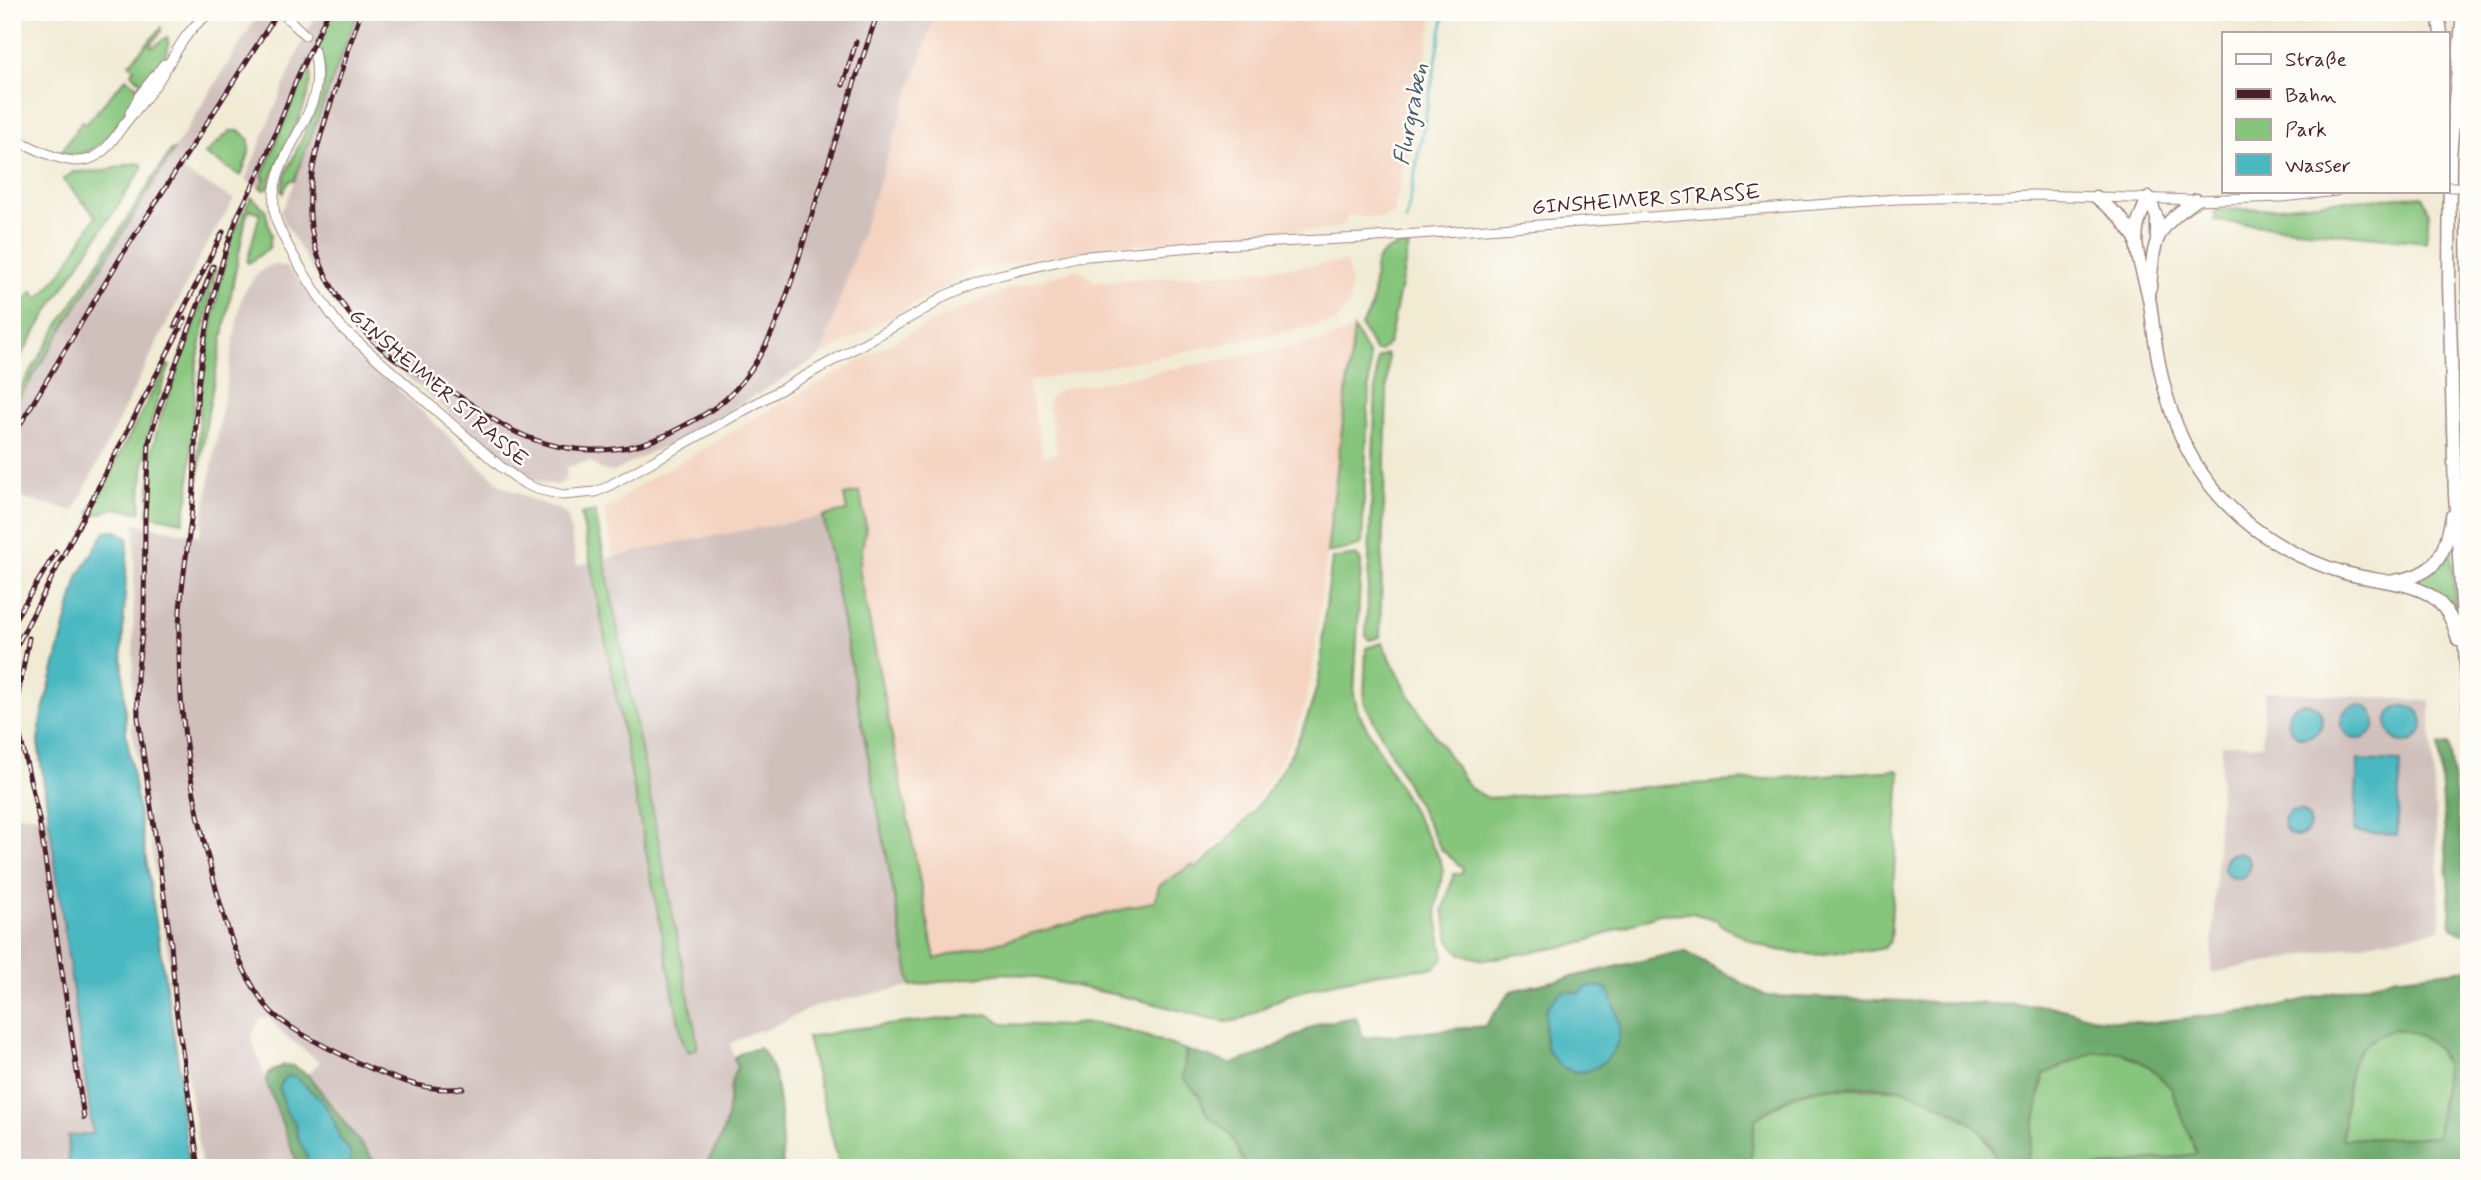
<svg xmlns="http://www.w3.org/2000/svg" width="2481" height="1180" font-family="Mynerve,sans-serif">
	<rect width="100%" height="100%" fill="#fdfcf7"/>
	<filter id="ink" filterUnits="userSpaceOnUse"><feTurbulence type="fractalNoise" baseFrequency=".0143" numOctaves="2"/><feDisplacementMap in="SourceGraphic" scale="14" xChannelSelector="R" yChannelSelector="G"/><feConvolveMatrix kernelMatrix="1 2 1 2 8 2 1 2 1" color-interpolation-filters="sRGB"/></filter>
	<filter id="wash" filterUnits="userSpaceOnUse"><feTurbulence type="fractalNoise" baseFrequency=".00686" numOctaves="4" result="noise"/><feDisplacementMap in="SourceGraphic" scale="28" xChannelSelector="R" yChannelSelector="G"/><feGaussianBlur stdDeviation="1.57" result="paint"/><feColorMatrix in="noise" values="0 0 0 0 0 0 0 0 0 0 0 0 0 0 0 0 0 1.4 0 .05"/><feComposite in="paint" operator="in"/></filter>
	<g filter="url(#wash)">
		<rect width="100%" height="100%" fill="#f1ebd4"/>
		<!-- built -->
		<path fill="#f4d3c0" d="M936,12H1434L1394,214L1380,219L1349,215L1343,225L1331,230L1283,231L1258,235L1119,246L1048,257L1037,256L972,272L821,356Z
			M1347,262L1351,286L1349,305L1336,322L1028,382L1043,456L1057,453L1048,402L1050,397L1060,390L1327,340L1354,329L1312,674L1302,714L1290,744L1267,785L1237,826L1155,901L935,959L858,568L866,527L847,511L613,556L604,507L612,506L633,489L761,415L920,327L1010,288L1078,269L1095,281L1190,276Z"/>
		<!-- industrial -->
		<path fill="#d0c0bc" d="M260,12H283L180,170L234,199L200,256L74,511L12,496V402L60,323L158,169L179,142Z
			M317,12H333L303,73L263,176L265,178L260,188L245,180L301,44Z
			M358,12H936L821,356L675,443L650,452L614,472L601,470L590,461L567,467L566,479L558,485L541,483L523,474L501,457L359,335L333,304L284,222L280,210L285,205Z
			M275,264L287,268L298,279L338,334L500,484L530,499L563,511L568,518L577,565L670,544L823,516L911,986L815,1006L768,1029L751,1033L730,1044L737,1067L732,1076L725,1126L714,1153L703,1168H379L308,1075L320,1062L284,1035L268,1017L260,1019L251,1038L299,1168H202L132,729L135,523L200,536L240,305L243,294L254,277L268,266Z
			M2265,691L2430,701L2441,929L2211,973L2222,744L2262,745Z
			M13,815H47L93,1135L68,1137L69,1168H12Z"/>
		<!-- green -->
		<path fill="#86c57c" stroke="#687254" stroke-width="2" d="M333,12H358L294,181H289L283,193L281,191L285,175L321,98L325,73L318,43Z
			M161,28V32L150,45L153,47L167,37C174,53 153,71 144,84L131,73L134,68L129,64Z
			M310,59C317,106 280,144 269,187L265,190L260,188L265,179L262,176Z
			M126,78L141,89C121,117 103,164 61,153L82,121L86,124Z
			M230,131H240L249,140V153L241,176L205,154Z
			M171,150H174L12,410V402L60,323Z
			M135,163L142,164V169L50,308L12,371V305L17,298L24,302L32,291L39,299L62,272L96,216L63,180L73,172L103,171Z
			M2422,196L2429,211L2426,242L2215,221V210L2263,209L2333,201Z
			M251,197L265,209L271,235L269,248L249,263L247,262L260,213L250,209L246,217L208,412L197,486L201,374L228,247Z
			M1409,245L1389,343L1380,351H1375L1361,326C1364,320 1370,314 1371,307C1379,275 1363,249 1409,245Z
			M214,269H216L196,367L189,493L183,522L148,515L152,450L160,419Z
			M1354,329L1369,356L1370,366L1362,543L1356,547L1327,553Z
			M1386,354L1388,356L1380,637L1369,640L1366,636L1377,361L1378,358Z
			M167,364L170,366C148,418 143,456 140,512L114,508L96,515L89,513Z
			M860,492L866,527L859,568L935,959L1155,901L1159,886L1192,865L1196,868C1256,820 1303,752 1319,677C1322,661 1322,644 1323,628C1326,605 1329,582 1332,559L1356,555L1360,559L1361,564L1354,694L1358,712L1440,860L1443,869L1436,909L1444,958L1434,968L1379,973L1330,983L1288,995L1240,1020L1224,1022L1140,1000L1023,975L1003,973L911,986L823,516L847,511L844,495Z
			M595,511L697,1041V1049L688,1052L683,1043L581,514Z
			M2451,547L2456,613L2439,596L2403,583L2442,563Z
			M1382,643L1414,704L1470,788L1488,798L1898,770L1900,773L1890,941L1884,948L1869,951L1856,950L1815,955L1778,950L1760,945L1724,927L1717,920L1692,913L1659,914L1579,944L1484,960L1461,954L1450,942L1443,910L1454,874H1462L1463,868L1441,849L1364,702L1366,648Z
			M988,1014L1004,1024L1068,1026C1096,1015 1157,1041 1186,1050L1183,1078L1199,1095L1208,1117C1229,1124 1238,1149 1246,1168H840L807,1038L851,1029Z
			M2392,1029L2411,1030L2426,1039L2438,1050L2445,1066L2437,1138L2342,1139C2345,1118 2346,1067 2359,1051C2368,1040 2381,1035 2392,1029Z
			M2095,1052H2121L2149,1066L2171,1088L2197,1154L2093,1168H2026L2044,1074Z
			M1825,1088L1899,1089L1935,1101L1980,1129L1998,1161L1999,1168H1750L1755,1119L1796,1095Z"/>
		<!-- forest -->
		<path fill="#6caa6c" stroke="#5b644c" stroke-width="2" fill-rule="evenodd" d="M2449,744L2469,903V934C2460,935 2455,931 2451,925L2439,745Z
			M1684,951L1766,996L2050,1006L2099,1019L2146,1023L2266,1009L2393,978L2469,969V1168H2093L2197,1154L2171,1088L2149,1066L2121,1052H2094L2044,1074L2026,1168H1999C1997,1156 1988,1138 1980,1130C1967,1116 1918,1093 1899,1089C1874,1084 1821,1086 1797,1094C1783,1100 1768,1111 1755,1119L1750,1168H1246C1238,1149 1229,1124 1208,1117L1199,1095L1183,1078L1186,1050L1231,1064L1264,1053L1320,1023L1356,1017L1363,1038L1485,1026L1511,991ZM1579,994L1612,998L1619,1033L1617,1043ZM2392,1029C2413,1030 2443,1042 2445,1067C2447,1083 2439,1120 2437,1137L2342,1139C2345,1118 2346,1067 2359,1051C2368,1040 2381,1035 2392,1029Z
			M759,1048C783,1066 781,1139 783,1168H703C713,1154 722,1139 726,1122C730,1104 728,1083 737,1067L734,1057L745,1051Z
			M284,1065L293,1066L308,1075L379,1168H350V1151L340,1139L334,1121L280,1088L286,1111L295,1123L298,1138L306,1153L310,1168H299L266,1081L269,1073Z"/>
		<!-- water -->
		<path fill="#49b8c1" stroke="#4a6c76" stroke-width="2" d="M117,531L128,538L122,650L126,733L183,1092L179,1093L190,1168H69L68,1136L93,1134L38,742L41,718L78,577L105,532Z
			M2288 720a17 17 0 1 1 34 0a17 17 0 1 1-34 0Z
			M2341 722a17 17 0 1 1 34 0a17 17 0 1 1-34 0Z
			M2387 724a18 18 0 1 1 36 0a18 18 0 1 1-36 0Z
			M2358,760L2401,762L2397,835L2354,832Z
			M2284 823a13 13 0 1 1 26 0a13 13 0 1 1-26 0Z
			M2224 866a13 13 0 1 1 26 0a13 13 0 1 1-26 0Z
			M1597,986L1606,988C1614,1001 1623,1026 1618,1041C1610,1066 1577,1084 1557,1062C1554,1058 1549,1053 1547,1049C1544,1038 1545,1022 1546,1010C1555,996 1562,986 1579,994L1586,987Z
			M287,1076H295L324,1103L334,1121L340,1139L350,1151V1168H310L306,1153L298,1138L295,1123L286,1111L280,1088L282,1081Z"/>
		<g fill="none" stroke-linecap="round" stroke-linejoin="round">
			<!-- stream -->
			<path stroke="#49b8c1" stroke-width="2.5" d="M1406,221L1445,12"/>
		</g>
	</g>
	<g filter="url(#ink)">
		<g fill="none" stroke-linecap="round" stroke-linejoin="round">
			<!-- secondary casing -->
			<g stroke="#9e8580" stroke-width="11">
				<path id="secondary" d="M282,13L305,35
					M314,51C327,110 290,131 276,182C273,194 273,207 276,219C283,243 326,310 343,329L501,467L525,484L537,489L563,495L595,492L605,488L934,304
					M130,113L139,96L164,64
					M12,138C33,147 56,161 78,161C101,161 111,142 123,126C134,112 146,99 157,83C174,58 184,29 212,12
					M931,305L944,296L991,277L1076,257L1216,245L1362,238L1897,199L2034,195L2196,200L2282,197L2336,191"/>
			</g>
			<!-- motorway casing -->
			<g stroke="#9e8580" stroke-width="15">
				<path id="motorway" d="M2438,12L2441,33
					M2463,12L2450,156L2449,283L2455,495L2469,711
					M2469,175L2467,212L2469,379
					M2096,197L2120,217L2136,239
					M2149,198C2122,244 2145,264 2151,310C2161,404 2185,483 2268,538C2292,554 2318,565 2345,573C2396,587 2444,577 2458,640
					M2149,198L2157,218V238
					M2150,288C2154,238 2154,230 2196,200
					M2394,581C2437,575 2445,555 2452,516"/>
			</g>
			<!-- secondary -->
			<use href="#secondary" stroke="#fff" stroke-width="9"/>
			<!-- motorway -->
			<use href="#motorway" stroke="#fff" stroke-width="12"/>
			<!-- rail casing -->
			<g stroke="#4a1f2b" stroke-width="5">
				<path id="rail" d="M361,12C352,36 345,60 337,85C319,138 299,193 316,250C329,292 359,333 394,358C410,370 429,377 445,387C465,399 484,414 504,426C558,456 623,459 678,429C697,419 716,409 731,394C779,345 794,270 814,208C835,142 856,77 878,12
					M843,85L856,42
					M239,213C219,263 207,318 200,372C194,410 196,450 194,488C191,536 180,582 179,630C177,716 192,799 214,881C226,926 238,970 267,1007C282,1027 329,1048 352,1060C385,1075 426,1094 463,1088
					M236,219L262,167L298,76L328,12
					M175,326L223,232
					M12,438L119,260L278,12
					M12,624L56,552
					M29,638L18,695V727L39,819L84,1118
					M12,655L185,319
					M199,1168L176,1008L171,944L138,717L137,677L144,618L145,519L149,442L158,411L213,266"/>
			</g>
			<!-- rail -->
			<use href="#rail" stroke="#fdfcf7" stroke-width="2.5" stroke-dasharray="8" stroke-linecap="butt"/>
			<!-- secondary-bridge casing -->
			<g stroke="#9e8580" stroke-width="11" stroke-linecap="butt">
				<path id="secondary-bridge" d="M2448,187H2469"/>
			</g>
			<!-- secondary-bridge -->
			<use href="#secondary-bridge" stroke="#fff" stroke-width="9"/>
		</g>
	</g>
	<g text-anchor="middle" stroke-width="5" stroke-linejoin="round" paint-order="stroke">
		<!-- street labels -->
		<g font-size="21" fill="#4a1f2b" stroke="#fdfcf7">
			<text transform="translate(1646 199) rotate(-4)" y="7">GINSHEIMER STRASSE</text>
			<text transform="translate(439 387) rotate(41)" y="7">GINSHEIMER STRASSE</text>
		</g>
		<!-- water labels -->
		<g font-size="23" font-style="italic" fill="#4a5c67" stroke="#fdfcf7">
			<text transform="translate(1410 114) rotate(-79)" y="8">Flurgraben</text>
		</g>
	</g>
	<!-- margin -->
	<rect width="2481" height="1180" fill="none" stroke="#fdfcf7" stroke-width="42"/>
	<!-- legend -->
	<rect x="2222" y="32" width="228" height="161" fill="#fdfcf7" stroke="#b5a4a5" stroke-width="2"/>
	<rect x="2236" y="54" width="35" height="10" fill="#ffffff" stroke="#b5a4a5" stroke-width="2"/>
	<text x="2285" y="66" font-size="21" fill="#4a1f2b">Straße</text>
	<rect x="2236" y="89" width="35" height="10" fill="#4a1f2b" stroke="#b5a4a5" stroke-width="2"/>
	<text x="2285" y="102" font-size="21" fill="#4a1f2b">Bahn</text>
	<rect x="2236" y="119" width="35" height="21" fill="#86c57c" stroke="#b5a4a5" stroke-width="2"/>
	<text x="2285" y="136" font-size="21" fill="#4a1f2b">Park</text>
	<rect x="2236" y="154" width="35" height="21" fill="#49b8c1" stroke="#b5a4a5" stroke-width="2"/>
	<text x="2285" y="172" font-size="21" fill="#4a1f2b">Wasser</text>
</svg>
